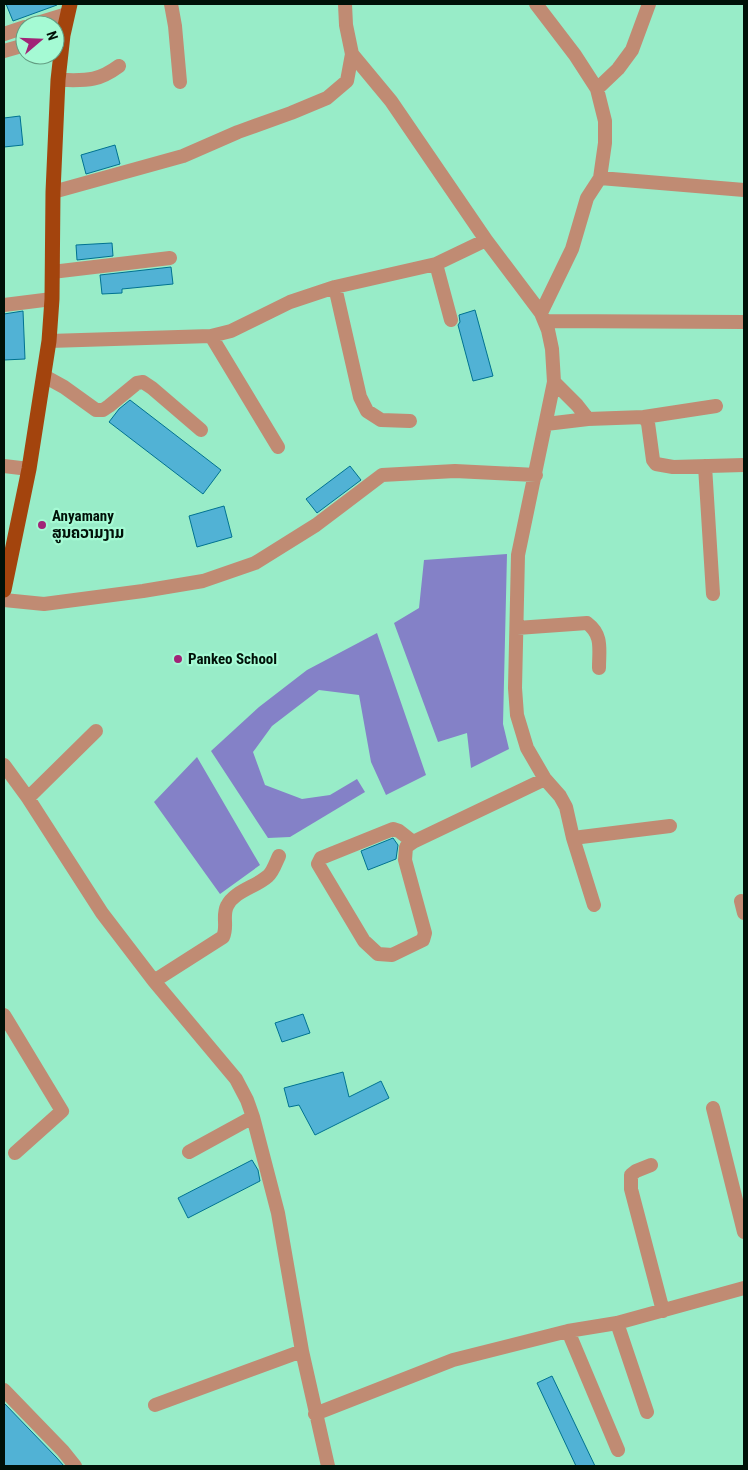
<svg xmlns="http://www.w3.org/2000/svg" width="748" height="1470" font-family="'Roboto Condensed','Noto Sans Lao',sans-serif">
	<rect width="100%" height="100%" fill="#98ecc8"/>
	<!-- water -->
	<path fill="#8481c7" d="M507,554L503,724L509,749L471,768L467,733L438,742L394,623L419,608L424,560Z
		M377,633L426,775L386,795L371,762L359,695L319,690L272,726L253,752L265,785L302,799L330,795L357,779L365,792L290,837L268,838L211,751L259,707L307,670Z
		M197,757L260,865L220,894L154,802Z"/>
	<!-- building -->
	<path fill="#51b2d5" stroke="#007291" d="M6,4H57V5L13,21Z
		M20,116L23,145L4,147V118Z
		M115,145L120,164L86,174L81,155Z
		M112,243L113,256L77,260L76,245Z
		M171,267L173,284L122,289V293L102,294L100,275Z
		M475,310L493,376L473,381L458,325L460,322L459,315Z
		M23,311L25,359L4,360V314Z
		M130,400L221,470L203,494L109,422L119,409Z
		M350,466L361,480L317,513L306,499Z
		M224,506L232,537L197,547L189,516Z
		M393,838L398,845L396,859L368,870L361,851Z
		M303,1014L310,1033L282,1042L275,1023Z
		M343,1072L349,1097L381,1081L389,1098L315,1135L299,1105L289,1107L284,1088Z
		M252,1160L258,1170L260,1181L188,1218L178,1198Z
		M552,1376L595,1466H576L537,1383Z
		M4,1403L56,1457L64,1466H4Z"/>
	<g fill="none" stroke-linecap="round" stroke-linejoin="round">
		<!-- minor -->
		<path stroke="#c08b73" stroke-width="14" d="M171,4L175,26L180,82
			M345,4L346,25L352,54L391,101L486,240L541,313L548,330L552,349L554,382L518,555L515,688L517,715L527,748L545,779L560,796L566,807L573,838L594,905
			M536,4L575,55L597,89L605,121V143L600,178L587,198L572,249L541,313
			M31,25L67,14
			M4,34L25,27
			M4,51L25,45
			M58,80C84,80 96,83 119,66
			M597,89L618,69L632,50L649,4
			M600,178L744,190
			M53,192L183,156L238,132L291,113L327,98L347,81L352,54
			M436,264L451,320
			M52,272L170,258
			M335,287L360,397L367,411L381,420L410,421
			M4,305L52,299
			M545,321L744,322
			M211,336L278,447
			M49,341L211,336L231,331L290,302L335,287L436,264L486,240
			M44,376L64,387L96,410H103L109,406L137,383L143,382L152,388L201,430
			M554,382L577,405L588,419L644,417L648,423L653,460L656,464L673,467L744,465
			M644,417L716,406
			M546,424L588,419
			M4,466L29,469
			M705,466L713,594
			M4,600L44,604L143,591L203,581L255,563L316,525L382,475L455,471L536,475
			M517,628L587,623C603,635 599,649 599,668
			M4,765L28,798L102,913L154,981L236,1079L247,1100L253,1117L278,1213L302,1351L328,1466
			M28,798L96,731
			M573,838L670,826
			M413,842L399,831L393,829L321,858L318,864L364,941L378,954L392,955L423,940L425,933L405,860L406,847L413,842L545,779
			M741,901L744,913
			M154,981L223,937C228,927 222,916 227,906C234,891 256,887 268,876C273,872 276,862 279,856
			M4,1015L62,1111L15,1153
			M713,1108L744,1232
			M189,1152L253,1117
			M651,1165L636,1171L631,1175V1189L663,1311
			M617,1323L647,1412
			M568,1331L618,1450
			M4,1390L63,1451L75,1466
			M155,1405L302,1351
			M315,1414L453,1360L568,1331L617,1323L744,1288"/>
		<!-- major -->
		<path stroke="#a3440d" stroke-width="15" d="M4,590L29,469L49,341L52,299L53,192L58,80L63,35L70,4"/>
	</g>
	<!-- markers -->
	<g fill="#a12477" stroke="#a5fad4" stroke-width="2">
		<circle cx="42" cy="525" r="5"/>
		<circle cx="178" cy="659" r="5"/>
	</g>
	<g text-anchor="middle" stroke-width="4.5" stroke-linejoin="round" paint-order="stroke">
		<!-- poi labels -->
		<g font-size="15" font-weight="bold" fill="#001108" stroke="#a5fad4" text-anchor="start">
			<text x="52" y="521">Anyamany<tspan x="52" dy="17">ສູນຄວາມງາມ</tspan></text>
			<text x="188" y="664">Pankeo School</text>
		</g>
	</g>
	<!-- border -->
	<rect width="748" height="1470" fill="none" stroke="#001108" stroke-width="10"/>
	<!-- north arrow -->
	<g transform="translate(40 40) rotate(71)"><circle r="24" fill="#a5fad4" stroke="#639d82"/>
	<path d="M0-4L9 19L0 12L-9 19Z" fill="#a12477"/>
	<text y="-8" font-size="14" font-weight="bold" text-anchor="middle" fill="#001108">N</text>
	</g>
</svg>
